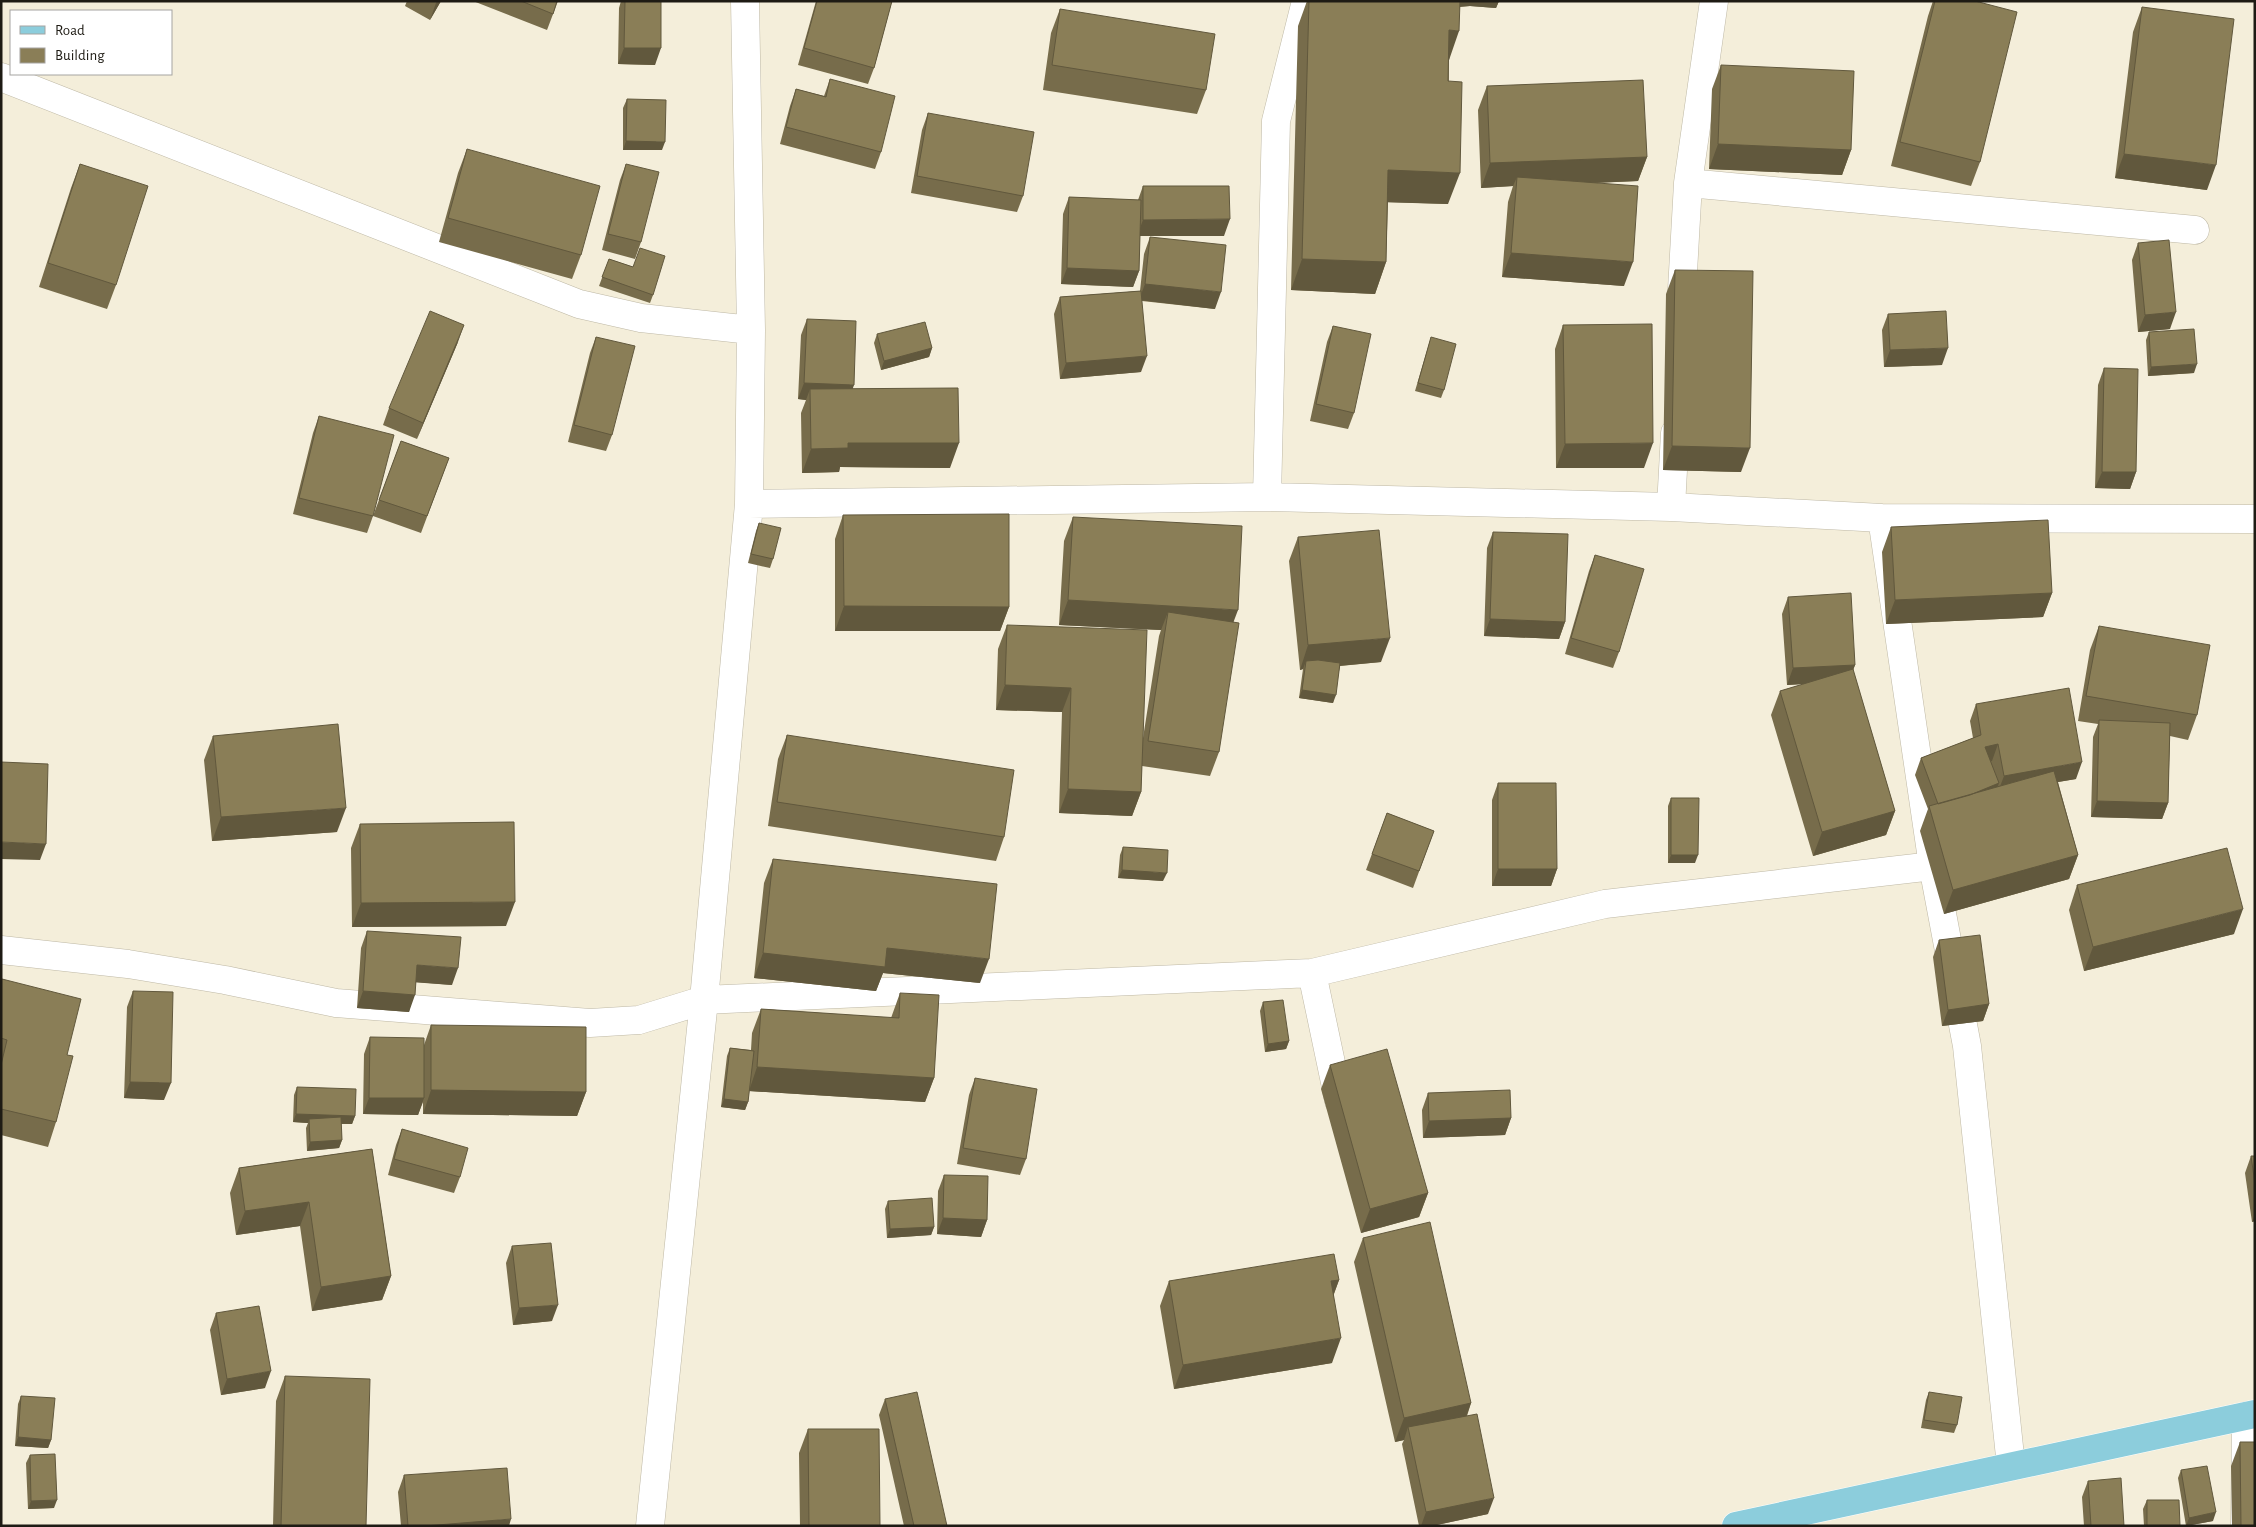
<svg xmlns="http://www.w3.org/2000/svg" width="2256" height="1527" font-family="'Alegreya Sans',sans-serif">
	<rect width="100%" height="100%" fill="#f4eeda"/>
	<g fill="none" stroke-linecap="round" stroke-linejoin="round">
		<!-- minor casing -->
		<g stroke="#beb8a5" stroke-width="29">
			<path id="minor" d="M1,77L579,304L641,318L751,330
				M1688,183L2195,230
				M1681,308L1688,183L1714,1
				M1267,497L1276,121L1306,1
				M749,504L1267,497L1671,507L1882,518L2255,519
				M1671,507L1675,433
				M1882,518L1933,866L1967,1046L2011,1466
				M1,950L128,964L225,980L336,1003L590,1023L639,1020L704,1000L1312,973L1605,904L1933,866
				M1312,973L1339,1101
				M650,1526L704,1000L749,504L751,330L745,1
				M2245,1526L2246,1416"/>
		</g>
		<!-- major casing -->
		<g stroke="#fff" stroke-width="29">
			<path id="major" d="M1736,1526L2255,1414"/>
		</g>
		<!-- minor -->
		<use href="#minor" stroke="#fff" stroke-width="28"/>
		<!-- major -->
		<use href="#major" stroke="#8ccddc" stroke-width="28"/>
	</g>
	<!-- wall -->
	<path fill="#776c4b" d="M407,1H441L430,20L405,6Z
		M473,1H558L547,30Z
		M621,1H661L655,65L618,64L619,8Z
		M816,1H892L874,68L868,84L798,65Z
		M1307,1H1499L1496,8L1470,6L1460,7L1449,60L1448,204L1388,202L1386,262L1375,294L1291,290L1298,26Z
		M1933,1H1975L1980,162L1971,186L1891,166L1928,16Z
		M2142,7L2207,190L2115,178L2133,32Z
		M1060,9L1206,90L1197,114L1043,90L1051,33Z
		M1721,65L1851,150L1842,175L1709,169L1712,89Z
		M830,79L881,152L875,169L780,144L790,106L796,89L824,96Z
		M1487,86L1647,157L1638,181L1595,183L1624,286L1502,277L1508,202L1513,186L1481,188L1478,110Z
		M627,99L662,150H623V108Z
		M928,113L1023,196L1017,212L911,193L922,130Z
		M467,149L581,255L572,279L439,242L458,173Z
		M80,164L116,285L107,309L39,287L71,188Z
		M626,164L641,242L635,259L602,250L620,180Z
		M1143,186L1224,236H1140L1139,271L1133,287L1061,284L1063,214L1069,197L1138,200Z
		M1150,237L1215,309L1142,301L1141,372L1060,379L1054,314L1060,297L1140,291L1144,254Z
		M2138,243L2170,329L2138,332L2132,260Z
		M609,259L633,267L653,295L650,303L599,286Z
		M1675,270L1741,472L1663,470L1666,294Z
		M1888,314L1942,365L1884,367L1882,330Z
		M807,319L852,388L950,468L840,467L839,472L802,473L801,413L806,400L798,399L801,335Z
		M1563,325L1644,468H1556L1555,349Z
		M1333,326L1354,413L1348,429L1310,421L1327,342Z
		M2149,332L2194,373L2148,376L2146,340Z
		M877,334L932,348L929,357L881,370L874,343Z
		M596,337L612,435L606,451L568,442L590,353Z
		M1431,337L1444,390L1441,398L1415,391Z
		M458,342L417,439L383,425L389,408Z
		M2104,368L2136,472L2130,489L2095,488L2098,385Z
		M319,416L373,516L367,533L293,514L313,433Z
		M401,441L449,458L421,533L373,516Z
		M843,515L1009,607L1000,631H835V539Z
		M1073,517L1234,622L1219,752L1210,776L1142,766L1141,792L1132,816L1059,813L1062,712L996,710L998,649L1007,625L1143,738L1159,636L1161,630L1059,625L1064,541Z
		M759,523L773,559L770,568L748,563L756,531Z
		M1891,527L2052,593L2043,617L1886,624L1882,552Z
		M1493,532L1565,622L1559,639L1484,636L1487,548Z
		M1298,537L1381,662L1340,666L1333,703L1299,698L1303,669L1300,670L1289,561Z
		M1595,555L1619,652L1613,668L1565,654L1589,571Z
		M1788,597L1855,665L1853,670L1895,811L1886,835L1813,856L1771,715L1780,691L1804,684L1787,685L1782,614Z
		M2099,626L2197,715L2188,740L2170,736L2168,803L2162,819L2091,817L2093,737L2098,724L2078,721L2090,650Z
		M1976,704L2076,779L2058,782L2078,855L2069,879L1944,914L1920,831L1928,809L1915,775L1921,758L1973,738L1970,721Z
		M787,735L1004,837L996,861L768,826L778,759Z
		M213,736L337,832L212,841L204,760Z
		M1498,783L1557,869L1551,886H1492V800Z
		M1671,798L1695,863H1668V806Z
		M1387,813L1434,831L1413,888L1366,870Z
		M360,824L506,926L352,927L351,848Z
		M1123,847L1163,881L1118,878L1120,855Z
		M773,859L980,983L883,973L876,991L754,978L764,883Z
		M2077,885L2234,934L2084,971L2069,910Z
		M367,931L452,985L416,982L409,1012L357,1008L361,948Z
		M1939,940L1989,1004L1983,1021L1942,1026L1933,957Z
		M1,981L67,1055L56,1122L48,1147L1,1135Z
		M133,991L164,1100L124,1098L127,1007Z
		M900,993L934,1078L925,1102L749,1091L748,1102L745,1110L721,1107L727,1056L730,1048L751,1050L752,1033L761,1009L891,1018Z
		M1263,1002L1289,1041L1286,1049L1265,1052L1260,1011Z
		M431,1025L586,1092L577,1116L423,1114V1102L418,1115L363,1114L364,1054L370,1037L424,1045Z
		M1330,1065L1428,1193L1419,1217L1361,1233L1321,1089Z
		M975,1078L1026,1159L1020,1175L957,1164L969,1095Z
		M297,1087L355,1116L352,1124H341L342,1140L339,1148L307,1151L306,1128L308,1123L293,1122L294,1095Z
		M1428,1093L1511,1118L1505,1135L1423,1138L1422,1110Z
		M402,1129L460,1177L454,1193L388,1175L396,1145Z
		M372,1149L391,1276L382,1300L312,1311L300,1226L236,1235L230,1193L239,1168Z
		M2251,1156H2255V1221L2252,1222L2245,1173Z
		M944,1175L987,1220L981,1237L937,1234L938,1191Z
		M888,1201L934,1227L931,1235L887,1238L885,1209Z
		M1363,1238L1471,1403L1467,1416L1488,1514L1432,1526H1419L1402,1444L1404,1440L1395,1442L1354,1262Z
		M512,1246L552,1321L513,1325L506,1263Z
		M1339,1280L1334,1294L1332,1363L1174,1389L1160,1306L1169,1281Z
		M216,1313L265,1388L221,1395L210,1330Z
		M285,1376L366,1526H273L276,1401Z
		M1929,1392L1957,1425L1954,1433L1921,1428L1926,1400Z
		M21,1396L51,1440L48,1448L15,1446L18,1404Z
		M885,1399L947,1526H904L879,1415Z
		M808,1429L880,1526H800L799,1453Z
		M2240,1442L2255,1526H2232L2231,1466Z
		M30,1455L54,1508L28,1509L26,1463Z
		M2181,1470L2213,1521L2186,1526L2178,1478Z
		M404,1475L509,1526H401L398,1492Z
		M2088,1481L2124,1526H2084L2082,1497Z
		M2147,1500L2180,1526H2144L2143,1509Z"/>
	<!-- shaded-wall -->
	<path fill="#61583d" d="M437,1H441L430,20L436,3Z
		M1343,1H1499L1496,8L1470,6L1338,14Z
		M1449,30L1459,31L1448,63Z
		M624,48H661L655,65L618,64Z
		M626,141L665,142L662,150H623Z
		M1718,144L1851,150L1842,175L1709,169Z
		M2124,154L2216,165L2207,190L2115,178Z
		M1647,157L1638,181L1516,186L1517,177L1513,186L1481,188L1490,163Z
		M1388,170L1460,173L1448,204L1377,202Z
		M1230,219L1224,236H1137L1143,220Z
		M1511,253L1633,262L1624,286L1502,277Z
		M1302,259L1386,262L1375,294L1291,290Z
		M1067,268L1139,271L1133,287L1061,284Z
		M1145,284L1221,292L1215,309L1139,300Z
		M2176,312L2170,329L2138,332L2145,315Z
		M464,325L458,342L417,439L423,423Z
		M932,348L929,357L881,370L884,361Z
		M1948,348L1942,365L1884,367L1890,350Z
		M1147,356L1141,372L1060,379L1066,363Z
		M2197,364L2194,373L2148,376L2151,367Z
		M804,383L854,385L848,402L810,389L806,400L798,399Z
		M848,443H959L950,468L840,467L839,472L802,473L811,449Z
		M1653,443L1644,468H1556L1565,444Z
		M1672,446L1750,448L1741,472L1663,470Z
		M2102,472H2136L2130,489L2095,488Z
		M2052,593L2043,617L1886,624L1895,600Z
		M1068,600L1238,610L1229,634L1168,612L1161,630L1059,625Z
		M844,606L1009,607L1000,631H835Z
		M1490,619L1565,622L1559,639L1484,636Z
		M1390,638L1381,662L1305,669L1306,661L1303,669L1300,670L1308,645Z
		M1855,665L1849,681L1787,685L1793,668Z
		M1005,685L1071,688L1062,712L996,710Z
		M1302,690L1336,695L1333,703L1299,698Z
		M1998,744L1992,761L1979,763L1985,747Z
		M2082,762L2076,779L1998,792L2004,776Z
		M1999,783L1993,800L1933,823L1939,807Z
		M1068,789L1141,792L1132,816L1059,813Z
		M2097,801L2168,803L2162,819L2091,817Z
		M346,808L337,832L212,841L221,817Z
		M1895,811L1886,835L1813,856L1822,832Z
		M1,842L46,844L40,860L1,859Z
		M1671,855H1698L1695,863H1668Z
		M2078,855L2069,879L1944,914L1953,890Z
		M1498,869H1557L1551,886H1492Z
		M1122,870L1167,873L1163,881L1118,878Z
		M515,902L506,926L352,927L361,903Z
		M2243,909L2234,934L2084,971L2093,947Z
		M887,948L989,959L980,983L883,973L876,991L754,978L763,953Z
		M417,965L458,968L452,985L411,982Z
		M363,991L415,995L409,1012L357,1008Z
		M1989,1004L1983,1021L1942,1026L1948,1010Z
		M1289,1041L1286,1049L1265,1052L1268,1044Z
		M757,1067L934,1078L925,1102L749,1091Z
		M130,1082L171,1083L164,1100L124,1098Z
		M431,1090L586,1092L577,1116L423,1114Z
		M369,1098H424L418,1115L363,1114Z
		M724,1099L748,1102L745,1110L721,1107Z
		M296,1114L355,1116L352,1124L309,1123V1119L308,1123L293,1122Z
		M1511,1118L1505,1135L1423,1138L1429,1121Z
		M342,1140L339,1148L307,1151L310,1142Z
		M1428,1193L1419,1217L1361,1233L1370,1209Z
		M309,1202L300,1226L236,1235L245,1211Z
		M2255,1214V1221L2252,1222Z
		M943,1218L987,1220L981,1237L937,1234Z
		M934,1227L931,1235L887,1238L890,1229Z
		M391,1276L382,1300L312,1311L321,1287Z
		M1339,1280L1330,1304L1331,1281Z
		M558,1305L552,1321L513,1325L519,1308Z
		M1341,1338L1332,1363L1174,1389L1183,1365Z
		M271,1371L265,1388L221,1395L227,1379Z
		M1471,1403L1462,1428L1408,1427L1404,1440L1395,1442L1404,1418Z
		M18,1437L51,1440L48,1448L15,1446Z
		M1494,1498L1488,1514L1432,1526H1421L1426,1512Z
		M57,1500L54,1508L28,1509L31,1501Z
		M2216,1512L2213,1521L2186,1526L2189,1518Z
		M511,1519L509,1526H425Z"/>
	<!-- building -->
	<path fill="#8a7e57" stroke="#61583d" d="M521,1H557L553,14Z
		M625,1H661V48H624Z
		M817,1H892L874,68L804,48Z
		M1309,1H1460L1459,31L1449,30L1448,81L1462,82L1460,173L1388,170L1386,262L1302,259Z
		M1935,1H1975L2017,12L1980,162L1900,142Z
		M2142,7L2234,19L2216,165L2124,154Z
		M1060,9L1215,34L1206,90L1052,65Z
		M1721,65L1854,71L1851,150L1718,144Z
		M830,79L895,96L881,152L786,127L796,89L826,97Z
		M1643,80L1647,157L1490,163L1487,86Z
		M627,99L666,100L665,142L626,141Z
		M928,113L1034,132L1023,196L917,176Z
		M467,149L600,186L581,255L448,218Z
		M80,164L148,186L116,285L48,263Z
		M626,164L659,172L641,242L608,234Z
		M1517,177L1638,186L1633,262L1511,253Z
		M1143,186H1229L1230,219L1143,220Z
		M1069,197L1141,200L1139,271L1067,268Z
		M1150,237L1226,245L1221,292L1145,284Z
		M2169,240L2176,312L2145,315L2138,243Z
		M640,248L665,256L653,295L602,277L609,259L633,267Z
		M1675,270L1753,271L1750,448L1672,446Z
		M1141,291L1147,356L1066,363L1060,297Z
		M430,311L464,325L423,423L389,408Z
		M1946,311L1948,348L1890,350L1888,314Z
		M807,319L856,321L854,385L804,383Z
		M925,322L932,348L884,361L877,334Z
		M1652,324L1653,443L1565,444L1563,325Z
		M1333,326L1371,334L1354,413L1316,404Z
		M2194,329L2197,364L2151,367L2149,332Z
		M596,337L635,346L612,435L574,425Z
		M1431,337L1456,344L1444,390L1418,383Z
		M2104,368L2138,369L2136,472H2102Z
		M958,388L959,443H848V448L811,449L810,389Z
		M319,416L394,435L373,516L299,498Z
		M401,441L449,458L427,516L379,500Z
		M1009,514V607L844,606L843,515Z
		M1073,517L1242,526L1238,610L1068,600Z
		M2048,520L2052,593L1895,600L1891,527Z
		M759,523L781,528L773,559L751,554Z
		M1379,530L1390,638L1308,645L1298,537Z
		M1493,532L1568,534L1565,622L1490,619Z
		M1595,555L1644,569L1619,652L1571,638Z
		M1851,593L1855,665L1793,668L1788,597Z
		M1168,612L1239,623L1219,752L1148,741Z
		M1007,625L1147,630L1141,792L1068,789L1071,688L1005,685Z
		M2099,626L2210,645L2197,715L2086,696Z
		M1318,660L1340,663L1336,695L1302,690L1306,661Z
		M1853,669L1895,811L1822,832L1780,691Z
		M2069,688L2082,762L2004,776L1998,744L1985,747L1999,783L1970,795L1938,804L1921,758L1981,735L1976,704Z
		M2099,720L2170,723L2168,803L2097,801Z
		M338,724L346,808L221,817L213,736Z
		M787,735L1014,770L1004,837L777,802Z
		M1,762L48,764L46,844L1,842Z
		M2054,771L2078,855L1953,890L1929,806Z
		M1498,783H1556L1557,869H1498Z
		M1671,798H1699L1698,855H1671Z
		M1387,813L1434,831L1419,871L1372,854Z
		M514,822L515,902L361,903L360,824Z
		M1123,847L1168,850L1167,873L1122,870Z
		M2227,848L2243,909L2093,947L2077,885Z
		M773,859L997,884L989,959L887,948L885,967L763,953Z
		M367,931L461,937L458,968L417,965L415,995L363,991Z
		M1980,935L1989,1004L1948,1010L1939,940Z
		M2,979L81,999L67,1055L73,1056L56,1122L1,1109V1065L7,1040L1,1038V982Z
		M133,991L173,992L171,1083L130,1082Z
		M900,993L939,995L934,1078L757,1067L761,1009L899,1018Z
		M1283,1000L1289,1041L1268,1044L1263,1002Z
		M431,1025L586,1027V1092L431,1090Z
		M370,1037L424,1038V1098H369Z
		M730,1048L754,1051L748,1102L724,1099Z
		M1387,1049L1428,1193L1370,1209L1330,1065Z
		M975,1078L1037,1089L1026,1159L963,1148Z
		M297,1087L356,1089L355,1116L296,1114Z
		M1510,1090L1511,1118L1429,1121L1428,1093Z
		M341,1117L342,1140L310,1142L309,1119Z
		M402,1129L468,1148L460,1177L394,1159Z
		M372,1149L391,1276L321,1287L309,1202L245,1211L239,1168Z
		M2251,1156H2255V1184Z
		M944,1175L988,1176L987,1220L943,1218Z
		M932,1198L934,1227L890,1229L888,1201Z
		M1430,1222L1471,1403L1404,1418L1363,1238Z
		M551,1243L558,1305L519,1308L512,1246Z
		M1334,1254L1339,1280L1331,1281L1341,1338L1183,1365L1169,1281Z
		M259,1306L271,1371L227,1379L216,1313Z
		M285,1376L370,1379L366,1526H281Z
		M917,1392L947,1526H914L885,1399Z
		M1929,1392L1962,1397L1957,1425L1924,1420Z
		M21,1396L55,1398L51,1440L18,1437Z
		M1477,1414L1494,1498L1426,1512L1408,1427Z
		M808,1429H879L880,1526H809Z
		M2240,1442H2255V1526H2241Z
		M55,1454L57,1500L31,1501L30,1455Z
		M2207,1466L2216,1512L2189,1518L2181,1470Z
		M507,1468L511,1519L425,1526H408L404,1475Z
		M2121,1478L2124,1526H2091L2088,1481Z
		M2147,1500H2179L2180,1526H2147Z"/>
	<!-- border -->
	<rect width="2256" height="1527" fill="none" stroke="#1e1b14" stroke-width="5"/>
	<!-- legend -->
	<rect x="10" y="10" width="162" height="65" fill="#ffffff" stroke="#a5a4a1"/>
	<rect x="20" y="26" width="25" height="8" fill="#8ccddc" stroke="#a5a4a1"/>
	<text x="55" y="35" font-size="15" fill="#1e1b14">Road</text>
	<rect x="20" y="48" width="25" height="15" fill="#8a7e57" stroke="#a5a4a1"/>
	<text x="55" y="60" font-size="15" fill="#1e1b14">Building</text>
</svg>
